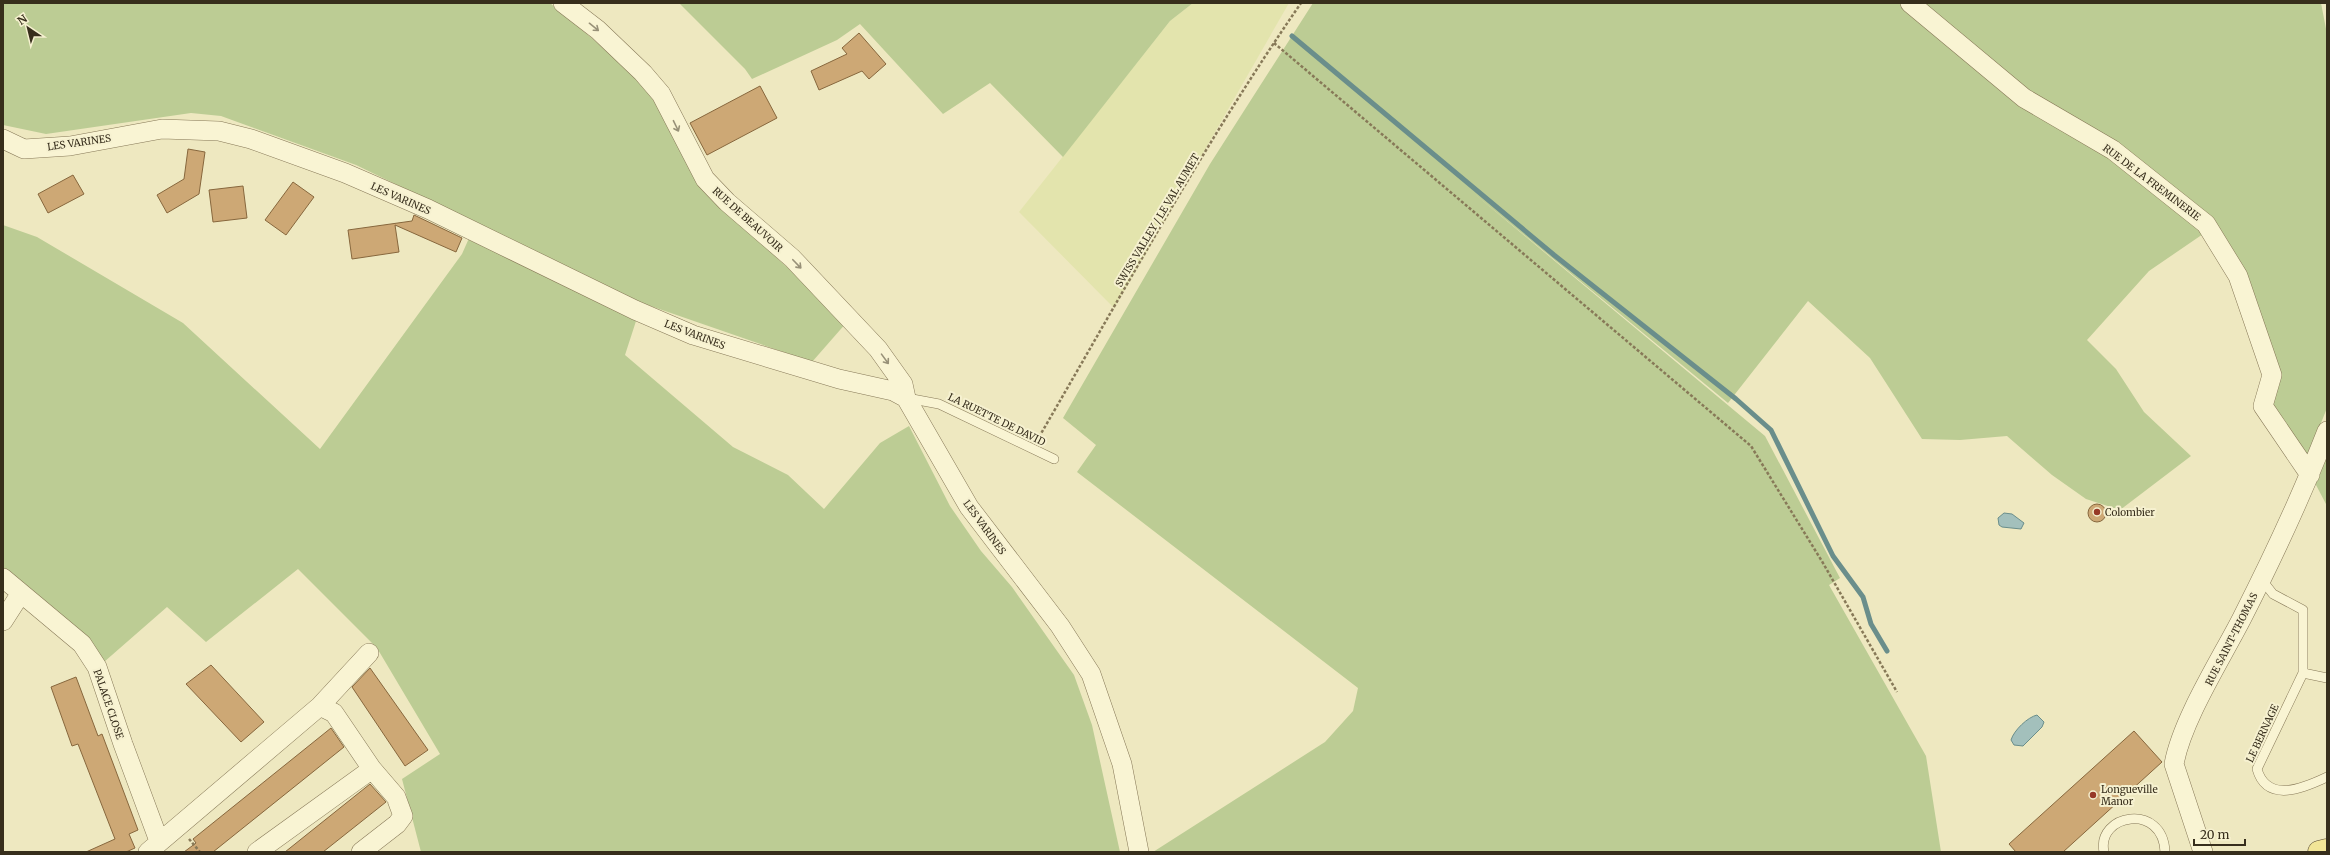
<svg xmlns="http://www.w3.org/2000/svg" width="2330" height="855" font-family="Merriweather,serif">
	<rect width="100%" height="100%" fill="#eee8c0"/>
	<!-- farmland -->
	<path fill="#e3e4ad" d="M1193,3H1289L1114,308L1019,212L1170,21Z"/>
	<!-- green -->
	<path fill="#bccc94" d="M3,3H550L639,78L665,113L719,205L847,322L812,362L639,302L356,165L221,116L191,113L46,134L3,125Z
		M679,3H1193L1170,21L1063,157L990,83L943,114L860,24L837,40L752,79L745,69Z
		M1313,3H1903L2108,152L2206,232L2149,271L2087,340L2116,369L2144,412L2191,456L2120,510L2086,499L2052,475L2007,436L1960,440L1922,439L1870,358L1808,301L1728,403L1472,192L1765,436L1840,578L1829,585L1926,756L1941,852H1153L1325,742L1353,711L1358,688L1077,472L1096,445L1063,418L1210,164Z
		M1918,3H2321L2327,34V408L2305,463L2271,412L2277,376L2208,218L2034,96Z
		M3,225L37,237L183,323L320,449L462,254L470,236L637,318L625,355L733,447L788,475L824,509L880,443L909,426L950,506L981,551L1012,587L1074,675L1092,725L1120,852H421L402,779L440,754L377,648L298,569L206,642L167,607L104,662L85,637L3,569Z
		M2327,453V506L2315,483Z"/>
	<!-- water -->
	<path fill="#a3c0bc" stroke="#6a8e8b" d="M2004,513L2012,514L2024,523L2021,529L2002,527L1999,525L1998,518Z
		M2037,715L2044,722L2042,727L2023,746L2014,745L2011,740C2014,730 2028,717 2037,715Z"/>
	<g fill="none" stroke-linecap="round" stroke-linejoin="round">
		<!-- stream -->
		<path stroke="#6a8e8b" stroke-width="5" d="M1292,36L1554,255L1736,399L1771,430L1833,556L1863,597L1871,624L1887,651"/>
	</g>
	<!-- building -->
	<path fill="#cda875" stroke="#87673d" d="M859,33L886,64L869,79L862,71L819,90L811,71L847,54L842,48Z
		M760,86L777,118L707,155L690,123Z
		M188,149L205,152L199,194L167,213L157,195L184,179Z
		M73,175L84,194L48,213L38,194Z
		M293,182L314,197L286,235L265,220Z
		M243,186L247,218L213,222L209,190Z
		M414,215L462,238L456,252L395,225L399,252L352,259L348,230L412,221Z
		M2088 513a9 9 0 1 1 18 0a9 9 0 1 1-18 0Z
		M211,665L264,722L241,742L186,684Z
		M370,668L428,750L405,766L352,687Z
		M76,677L98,736L102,734L138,830L129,834L135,848L126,852H86L115,839L78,744L72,746L51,687Z
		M331,728L344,747L213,852H184L196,843L193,839Z
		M2134,731L2162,762L2063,852H2016L2009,844Z
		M370,784L386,802L323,852H285Z"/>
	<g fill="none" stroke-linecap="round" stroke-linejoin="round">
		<!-- lane casing -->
		<g stroke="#877958" stroke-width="10">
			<path id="lane" d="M907,398L939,404L1054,459
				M2262,580L2273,594L2303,610V673L2257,769C2267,804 2304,788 2327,777
				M2303,673L2327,678
				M2104,852C2096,814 2163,802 2165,852"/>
		</g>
		<!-- street casing -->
		<g stroke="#877958" stroke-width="20">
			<path id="street" d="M563,3L598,30L643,73L661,94L705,179L727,202L792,258L878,349L903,384L906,398
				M1910,3L2024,98L2113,150L2206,224L2238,276L2272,375L2263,406L2310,475
				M3,139L24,149L70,146L162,129L219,131L251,139L345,173L428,209L635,310L693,335L839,379L893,391L906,398L969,507L1060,626L1091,674L1122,764L1139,852
				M3,578L82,644L97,667L123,744L159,841
				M3,621L21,593
				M320,706L369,653
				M148,852L320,706L334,713L372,769L257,852
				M361,852L397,824L403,816L396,797L372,769
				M2203,852L2174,764C2182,720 2221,659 2242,618C2273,557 2302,495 2327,431"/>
		</g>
		<!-- primary casing -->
		<g stroke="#55462c" stroke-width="23">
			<path id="primary" d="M2319,852L2327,850"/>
		</g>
		<!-- path -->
		<path stroke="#877958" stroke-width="2.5" stroke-dasharray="3 2" stroke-linecap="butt" d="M1274,43L1751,446L1823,563L1897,692
			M1039,437C1124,291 1205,142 1301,3
			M189,839L200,852"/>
		<!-- lane -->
		<use href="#lane" stroke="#f9f4d3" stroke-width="9"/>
		<!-- street -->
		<use href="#street" stroke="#f9f4d3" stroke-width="19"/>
		<!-- primary -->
		<use href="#primary" stroke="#f2e597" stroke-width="22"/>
	</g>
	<!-- one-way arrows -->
	<defs><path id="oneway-shaft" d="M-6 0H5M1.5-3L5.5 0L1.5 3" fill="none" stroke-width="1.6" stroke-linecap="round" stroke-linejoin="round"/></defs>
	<g stroke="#989178">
		<use href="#oneway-shaft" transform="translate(594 27) rotate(39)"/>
		<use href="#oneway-shaft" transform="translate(676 126) rotate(64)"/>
		<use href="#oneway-shaft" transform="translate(797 264) rotate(46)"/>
		<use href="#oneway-shaft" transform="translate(885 359) rotate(54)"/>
	</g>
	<!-- markers -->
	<g fill="#973927" stroke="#f6f1d0" stroke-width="1.5">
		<circle cx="2097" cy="512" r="4"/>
		<circle cx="2093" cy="795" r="4"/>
	</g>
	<g text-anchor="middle" stroke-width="4" stroke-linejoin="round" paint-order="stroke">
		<!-- street labels -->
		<g font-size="10" fill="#372e1c" stroke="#f6f1d0">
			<text transform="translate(79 142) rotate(-8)" y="4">LES VARINES</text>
			<text transform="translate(2152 182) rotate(37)" y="4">RUE DE LA FREMINERIE</text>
			<text transform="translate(401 198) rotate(24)" y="4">LES VARINES</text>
			<text transform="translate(748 219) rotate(42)" y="4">RUE DE BEAUVOIR</text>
			<text transform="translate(1157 220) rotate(-59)" y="4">SWISS VALLEY / LE VAL AUMET</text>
			<text transform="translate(695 334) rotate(21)" y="4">LES VARINES</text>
			<text transform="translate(997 419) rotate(26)" y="4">LA RUETTE DE DAVID</text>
			<text transform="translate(985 527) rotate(54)" y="4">LES VARINES</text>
			<text transform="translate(2231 639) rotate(-63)" y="4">RUE SAINT-THOMAS</text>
			<text transform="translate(109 704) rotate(71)" y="4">PALACE CLOSE</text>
			<text transform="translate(2262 733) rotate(-65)" y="4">LE BERNAGE</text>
		</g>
		<!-- poi labels -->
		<g font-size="10" fill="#372e1c" stroke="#f6f1d0" text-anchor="start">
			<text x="2105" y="516">Colombier</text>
			<text x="2101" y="793">Longueville<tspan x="2101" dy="12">Manor</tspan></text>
		</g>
	</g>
	<!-- border -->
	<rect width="2330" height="855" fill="none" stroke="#372e1c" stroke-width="8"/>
	<!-- north arrow -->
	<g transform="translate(28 28) rotate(325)" stroke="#f6f1d0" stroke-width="3" paint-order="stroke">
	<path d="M0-3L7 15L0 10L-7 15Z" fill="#372e1c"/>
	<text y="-6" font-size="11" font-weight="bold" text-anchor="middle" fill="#372e1c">N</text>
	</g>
	<!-- scale -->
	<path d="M2194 839v6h51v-6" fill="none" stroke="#372e1c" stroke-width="2"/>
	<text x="2200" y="839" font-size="12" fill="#372e1c" stroke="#f6f1d0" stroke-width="3" paint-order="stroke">20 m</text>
</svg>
